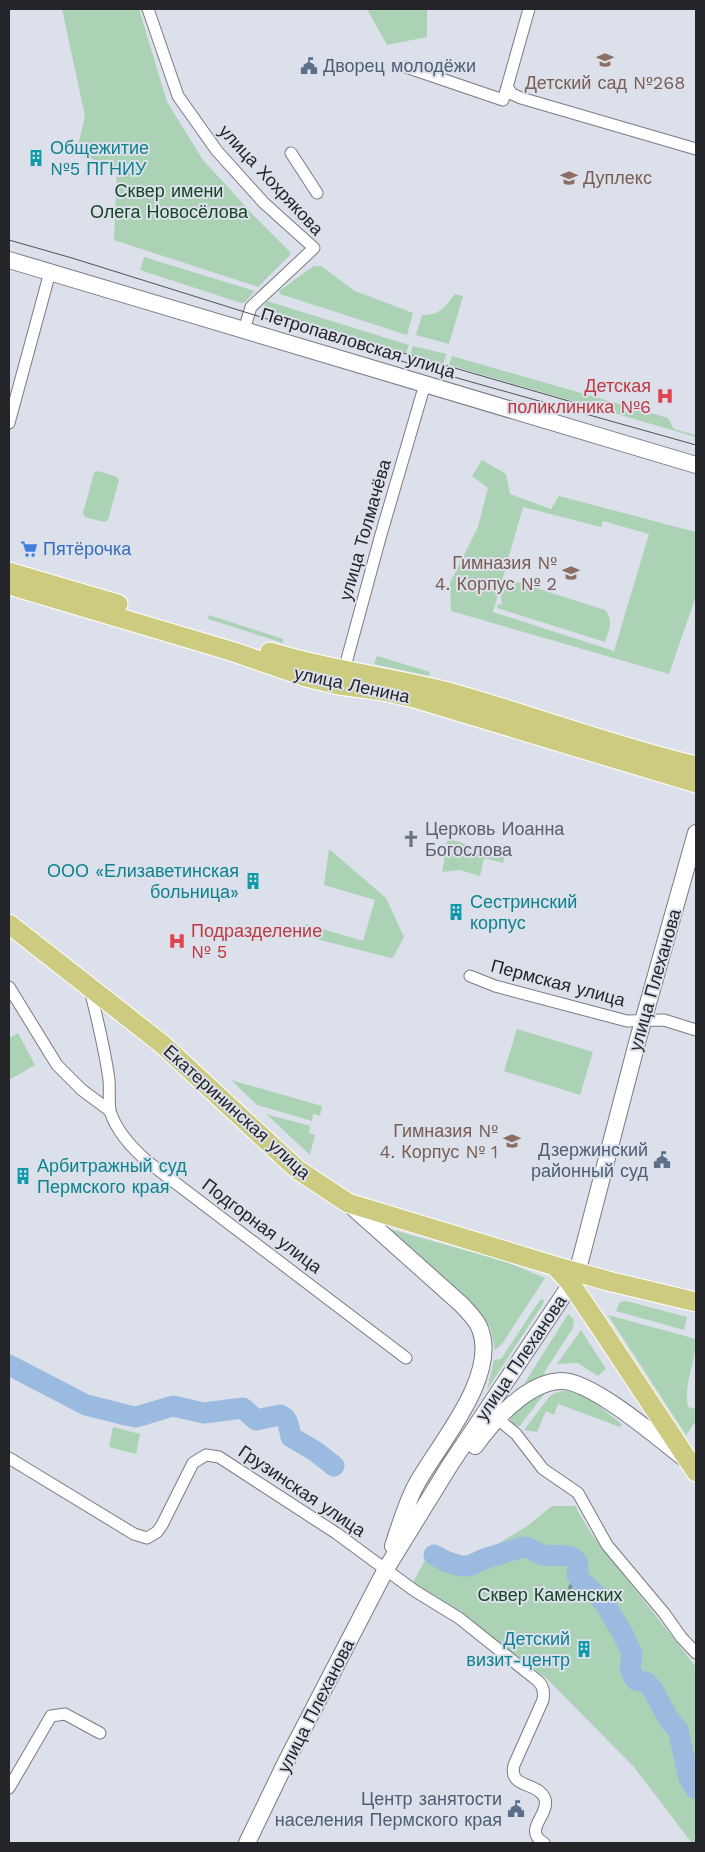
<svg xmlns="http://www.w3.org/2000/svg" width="705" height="1852" font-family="'Work Sans',sans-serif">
	<rect width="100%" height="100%" fill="#dce0ea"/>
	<!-- green -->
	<path fill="#abd2b5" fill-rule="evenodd" d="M62,9H139L167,102L203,160L256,218L290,252V255L258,287L114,240L117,167L76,154L85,116Z
		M367,9H427V37L387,45Z
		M144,257L255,291L245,302L241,303L140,270Z
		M314,266H321L355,291L413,313L407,335L280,294L279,291Z
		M455,294L463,296L449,344L416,335L422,315C440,315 444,308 455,294Z
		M267,301L409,345L406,353L262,309Z
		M413,346L446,354L443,365L410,354Z
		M452,356L668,418L674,429L696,435V437L449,365Z
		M482,460L506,474L510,494L551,509L559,496L696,532V596L669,674L451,611L450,583L478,527L488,488L472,476ZM523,507L601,527L603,521L649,534L614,651L493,612Z
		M98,471L117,477L119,480L108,520L104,522L85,517L83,513L94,473Z
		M517,582L605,610C614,620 609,630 605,642L497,608L498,604L502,605L501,596L506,587Z
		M209,615L283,639V643L208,619Z
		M377,656L430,672L429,676L374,664Z
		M448,839L505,855L503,863L484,858L480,876L460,870L442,872L445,855H451L453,850L446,847Z
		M329,849L386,898L404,937L394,956L391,958L305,936L304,934L306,924L363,941L375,900L324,885Z
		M517,1029L593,1052L580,1095L504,1071Z
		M18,1033L35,1065L9,1080V1038Z
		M231,1080L322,1106L320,1116L313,1114L312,1121L257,1105Z
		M266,1114L310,1126L309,1133L315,1135L310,1155Z
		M379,1226L507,1262L545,1278L502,1344L495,1350L490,1327L478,1310Z
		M543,1299L544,1302L487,1390L494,1360L501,1359L540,1300Z
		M626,1301L687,1317L684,1330L616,1311L620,1302Z
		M568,1314L574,1320L573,1328L545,1371L544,1378L524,1384Z
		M608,1315L696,1339C696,1363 683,1383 688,1407L696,1409V1421L686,1435Z
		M581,1330L606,1369L598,1376L578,1363L557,1364Z
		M563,1391C586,1392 604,1411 622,1424L620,1427L558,1404L554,1415L546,1411L537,1432L524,1430L549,1397L555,1393Z
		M545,1393L519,1427L512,1423L510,1417L529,1398Z
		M113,1427L140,1434L136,1454L109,1447Z
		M552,1506H575L590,1532L696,1667V1843H692L634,1767L546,1678L413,1582L428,1555L449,1565L475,1557L526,1527Z"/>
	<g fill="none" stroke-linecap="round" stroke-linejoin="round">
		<!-- stream -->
		<path stroke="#778ea8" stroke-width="4" d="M570,1588L577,1575"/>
		<!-- river -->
		<path stroke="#9abbdf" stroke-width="21" d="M9,1365L86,1405L126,1415L136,1417L173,1406L204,1413L243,1408L256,1420L280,1415C289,1418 289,1429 291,1437L315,1451L334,1466
			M434,1555L445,1561L461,1566H469L484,1559L523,1547C532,1547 537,1555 545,1555C562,1557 582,1550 577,1575L582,1582L604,1602L624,1636L632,1654L630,1668L633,1676L636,1680L647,1683L653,1690L668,1718L678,1730L689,1778L696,1789"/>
		<!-- street casing -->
		<g stroke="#787b85" stroke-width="13">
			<path id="street" d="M148,9L178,96L217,151L264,203L314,248L251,307L244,330
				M529,9L507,87L512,94L521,98L696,149
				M406,67L503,100L507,87
				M291,153L317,193
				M9,423L50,272
				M343,674L380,538L425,384
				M470,976L495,986L627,1021L664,1020L696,1030
				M9,987L57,1065L82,1090L109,1110
				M90,989C97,1019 105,1049 109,1080C110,1089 108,1107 111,1114C118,1133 133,1149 148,1162L406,1358
				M498,1419L516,1434L543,1469L578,1493L607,1545L664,1613L681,1637L696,1653
				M9,1458L134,1534L147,1538L157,1532L162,1525L193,1463L206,1455L219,1457L336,1533L415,1591L459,1618L538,1681C544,1687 544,1693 543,1700L514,1765C508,1789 538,1781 545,1799C550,1815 522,1830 544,1843
				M9,1788L51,1716L65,1714L100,1733"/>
		</g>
		<!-- secondary casing -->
		<g stroke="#787b85" stroke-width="18">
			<path id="secondary" d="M9,260L696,465
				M349,1204L462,1305C469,1313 477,1320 480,1329C499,1377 437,1446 416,1485C406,1504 400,1525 393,1546
				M577,1273L638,1039L696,833
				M475,1446C493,1421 528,1381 562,1381C592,1381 658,1438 684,1458
				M247,1843L286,1762L386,1569L450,1465L571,1284"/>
		</g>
		<!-- primary casing -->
		<g stroke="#fff" stroke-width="21">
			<path id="primary" d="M9,572L118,604
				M9,585L234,652L306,677L339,685L383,691L414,698L696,783
				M270,652C329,670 389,677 448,692C531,715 612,746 696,766
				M9,924L162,1044L298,1170L348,1203L555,1266L608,1281L696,1302
				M555,1266L571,1284L602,1330L696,1472"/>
		</g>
		<!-- street -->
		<use href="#street" stroke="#fff" stroke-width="11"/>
		<!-- secondary -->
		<use href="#secondary" stroke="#fff" stroke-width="16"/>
		<!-- primary -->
		<use href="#primary" stroke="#cccb7f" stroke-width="19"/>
		<!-- tram -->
		<path stroke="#4e5055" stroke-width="1" d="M9,240L72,258L443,374L696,445
			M396,351L610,413"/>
	</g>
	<!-- icons -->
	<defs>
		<g id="school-bare" transform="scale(1.35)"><path d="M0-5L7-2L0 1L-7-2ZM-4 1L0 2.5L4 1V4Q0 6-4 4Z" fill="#8d6e63" stroke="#dce0ea" stroke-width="2.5" paint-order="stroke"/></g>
		<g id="civic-bare" transform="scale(1.35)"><path d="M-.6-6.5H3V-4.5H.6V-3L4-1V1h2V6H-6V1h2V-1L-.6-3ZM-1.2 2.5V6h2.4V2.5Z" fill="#5c6f8a" stroke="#dce0ea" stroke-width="2.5" paint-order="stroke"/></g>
		<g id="building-bare" transform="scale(1.35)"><path d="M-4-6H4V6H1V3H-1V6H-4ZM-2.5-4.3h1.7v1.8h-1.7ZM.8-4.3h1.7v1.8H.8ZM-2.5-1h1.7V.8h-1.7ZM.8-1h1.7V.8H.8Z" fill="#0f9aa8" stroke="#dce0ea" stroke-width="2.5" paint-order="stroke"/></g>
		<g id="hospital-bare" transform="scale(1.35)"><path d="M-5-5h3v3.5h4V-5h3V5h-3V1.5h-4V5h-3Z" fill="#e0444e" stroke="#dce0ea" stroke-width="2.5" paint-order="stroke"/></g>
		<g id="supermarket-bare" transform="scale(1.35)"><path d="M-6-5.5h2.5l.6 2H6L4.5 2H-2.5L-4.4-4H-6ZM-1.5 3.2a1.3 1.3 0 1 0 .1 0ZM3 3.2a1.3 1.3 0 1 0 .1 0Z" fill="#3f7fe0" stroke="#dce0ea" stroke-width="2.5" paint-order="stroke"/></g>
		<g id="church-bare" transform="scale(1.35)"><path d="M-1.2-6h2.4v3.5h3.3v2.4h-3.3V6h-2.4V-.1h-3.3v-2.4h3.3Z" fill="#6b7280" stroke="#dce0ea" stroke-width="2.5" paint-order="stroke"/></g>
	</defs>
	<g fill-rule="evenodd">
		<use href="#school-bare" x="605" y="60"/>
		<use href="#civic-bare" x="309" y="66"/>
		<use href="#building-bare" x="36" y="158"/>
		<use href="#school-bare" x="569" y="178"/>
		<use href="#hospital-bare" x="665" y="396"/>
		<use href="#supermarket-bare" x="29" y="549"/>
		<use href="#school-bare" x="571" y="573"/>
		<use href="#church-bare" x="411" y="839"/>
		<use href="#building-bare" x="253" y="881"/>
		<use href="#building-bare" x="456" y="912"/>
		<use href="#hospital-bare" x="177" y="941"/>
		<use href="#school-bare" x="512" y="1141"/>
		<use href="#civic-bare" x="662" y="1160"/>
		<use href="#building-bare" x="23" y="1176"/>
		<use href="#building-bare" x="584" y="1649"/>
		<use href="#civic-bare" x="516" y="1809"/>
	</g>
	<g text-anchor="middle" stroke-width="4" stroke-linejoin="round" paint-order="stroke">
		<!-- service labels -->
		<g font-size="18" fill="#4e5e75" stroke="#dce0ea" text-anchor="end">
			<text x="323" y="72" text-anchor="start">Дворец молодёжи</text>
			<text x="648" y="1156">Дзержинский<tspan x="648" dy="21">районный суд</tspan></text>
			<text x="502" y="1805">Центр занятости<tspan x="502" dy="21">населения Пермского края</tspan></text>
		</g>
		<!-- education labels -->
		<g font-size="18" fill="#785e54" stroke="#dce0ea" text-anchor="end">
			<text x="605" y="89" text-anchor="middle">Детский сад №268</text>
			<text x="583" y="184" text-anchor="start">Дуплекс</text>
			<text x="557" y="569">Гимназия №<tspan x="557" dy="21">4. Корпус № 2</tspan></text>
			<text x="498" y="1137">Гимназия №<tspan x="498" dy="21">4. Корпус № 1</tspan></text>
		</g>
		<!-- culture labels -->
		<g font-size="18" fill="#0d838f" stroke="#dce0ea" text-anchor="start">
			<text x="50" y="154">Общежитие<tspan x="50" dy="21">№5 ПГНИУ</tspan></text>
			<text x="239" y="877" text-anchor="end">ООО «Елизаветинская<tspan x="239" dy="21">больница»</tspan></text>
			<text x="470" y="908">Сестринский<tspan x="470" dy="21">корпус</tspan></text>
			<text x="37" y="1172">Арбитражный суд<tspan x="37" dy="21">Пермского края</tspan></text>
			<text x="570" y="1645" text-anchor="end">Детский<tspan x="570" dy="21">визит-центр</tspan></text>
		</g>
		<!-- street labels -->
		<g font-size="18" fill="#242529" stroke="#dce0ea">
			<text transform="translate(271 180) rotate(47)" y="6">улица Хохрякова</text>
			<text transform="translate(358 343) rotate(17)" y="6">Петропавловская улица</text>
			<text transform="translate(365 530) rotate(-74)" y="6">улица Толмачёва</text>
			<text transform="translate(352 685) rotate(12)" y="6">улица Ленина</text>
			<text transform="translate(655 980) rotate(-74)" y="6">улица Плеханова</text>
			<text transform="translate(558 983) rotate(15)" y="6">Пермская улица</text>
			<text transform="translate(237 1112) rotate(42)" y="6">Екатерининская улица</text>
			<text transform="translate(262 1226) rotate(37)" y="6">Подгорная улица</text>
			<text transform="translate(521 1358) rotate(-56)" y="6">улица Плеханова</text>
			<text transform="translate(302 1491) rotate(34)" y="6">Грузинская улица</text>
			<text transform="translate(316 1706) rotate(-63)" y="6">улица Плеханова</text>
		</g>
		<!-- park labels -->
		<g font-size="18" fill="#144526" stroke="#dce0ea">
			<text x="169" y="197">Сквер имени<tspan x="169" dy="21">Олега Новосёлова</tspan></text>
			<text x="550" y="1601">Сквер Каменских</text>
		</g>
		<!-- health labels -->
		<g font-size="18" fill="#be3a42" stroke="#dce0ea" text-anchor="end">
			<text x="651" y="392">Детская<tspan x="651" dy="21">поликлиника №6</tspan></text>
			<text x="191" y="937" text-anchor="start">Подразделение<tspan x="191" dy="21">№ 5</tspan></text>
		</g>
		<!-- shop labels -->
		<g font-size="18" fill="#366cbe" stroke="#dce0ea" text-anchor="start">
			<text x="43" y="555">Пятёрочка</text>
		</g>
		<!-- worship labels -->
		<g font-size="18" fill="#5b616d" stroke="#dce0ea" text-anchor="start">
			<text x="425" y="835">Церковь Иоанна<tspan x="425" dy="21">Богослова</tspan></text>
		</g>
	</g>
	<!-- border -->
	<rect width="705" height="1852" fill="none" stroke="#242529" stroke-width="20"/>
</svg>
